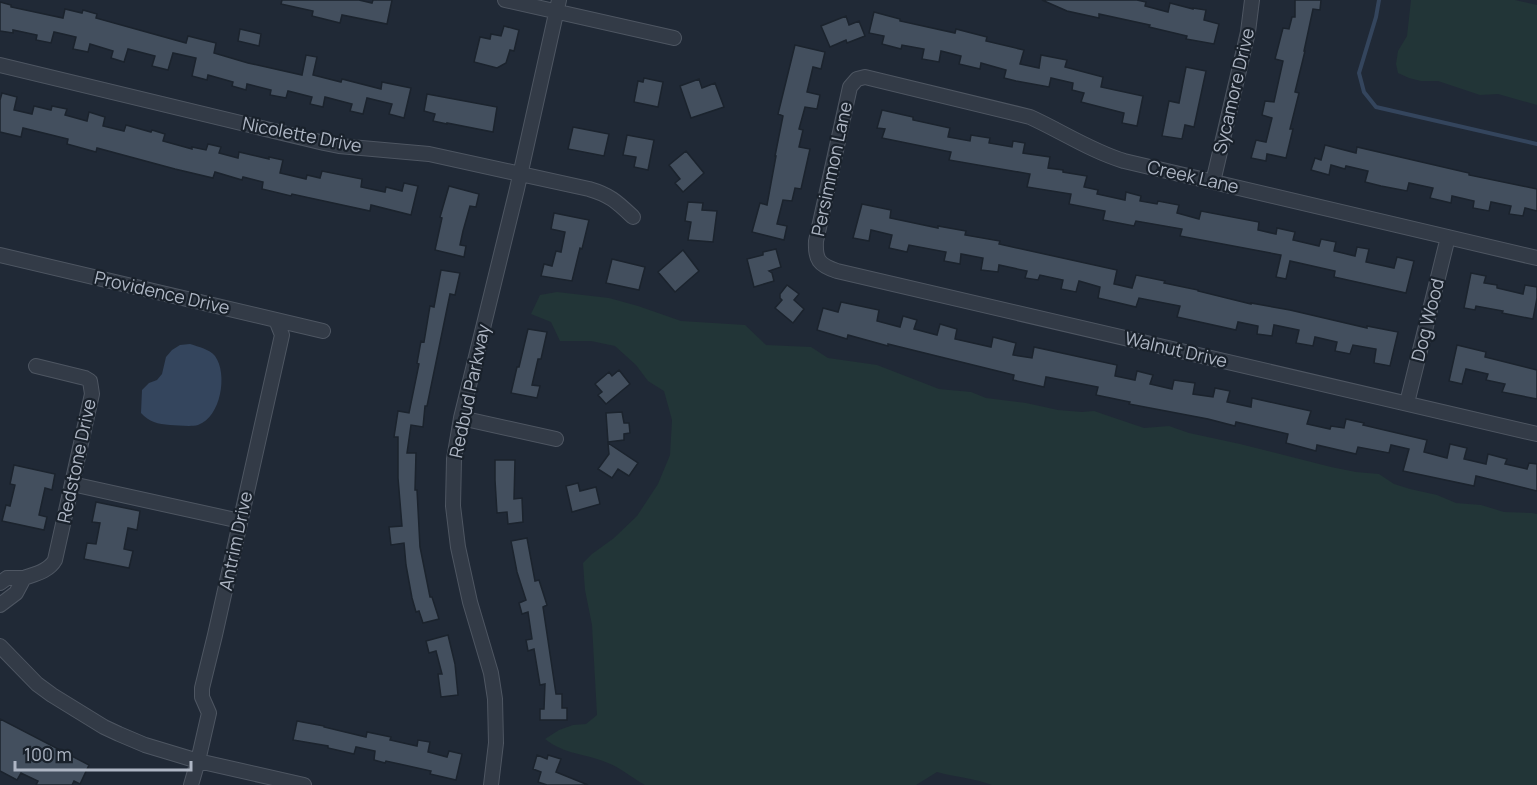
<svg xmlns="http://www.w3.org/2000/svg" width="1537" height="785" font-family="Manrope,sans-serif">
	<rect width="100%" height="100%" fill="#202936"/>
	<!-- green -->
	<path fill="#223537" d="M1411,0H1515L1537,5V105L1498,94L1480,95L1438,81H1421L1409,78L1398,73L1396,64L1398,51L1407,36Z
		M557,292L609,298L638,306L681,321L745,325L766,345L811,347L828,358L877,365L939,389L971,392L986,398L1026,403L1058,410L1082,412L1094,411L1144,428L1169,426L1189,433L1240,444L1331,467L1356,472L1379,474L1394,484L1410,489L1437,495L1456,503L1481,505L1504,512L1532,513L1537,514V785H992C974,778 955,777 937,772L916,785H645C632,778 621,768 608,763C585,753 565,755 545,739L559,730L573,725L586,724L597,715L592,625L585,590L583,563L592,554L614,538L637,516L658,484L670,455L672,420L664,391L648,381L636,365L615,346L591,341H560L551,322L531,314L540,295Z"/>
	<!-- water -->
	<path fill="#34455d" d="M190,344C199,347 209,349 215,356C228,374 221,417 198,425C190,427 178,425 170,425C158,424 149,422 141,413L142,390L149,383L157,380L162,374L166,357L172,350L180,345Z"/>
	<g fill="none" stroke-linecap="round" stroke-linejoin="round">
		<!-- stream -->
		<path stroke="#34455d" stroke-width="4" d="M1379,0L1376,17L1359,73L1364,92L1376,107L1537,144"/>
	</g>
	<!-- building -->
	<path fill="#434f5e" stroke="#1b232d" stroke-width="1.5" d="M282,0H359L372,3L373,0H392L387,24L342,15L340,23L312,16L313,11L281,4Z
		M1042,0H1137L1146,2L1145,6L1168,12L1170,3L1193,9V8L1206,10L1204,20L1219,24L1214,44L1186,39L1187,36L1149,27L1150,25L1099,14V18L1067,11Z
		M1295,0H1321L1320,10L1313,9L1304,51H1305L1295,92L1299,93L1290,129H1293L1286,158L1267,154L1266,161L1251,158L1256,140L1266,142L1272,118L1262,115L1265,101L1274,102L1283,61L1275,59L1283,28L1289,29L1292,17H1295Z
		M0,2L11,5V7L63,18L65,9L82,13L83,10L97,14L96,18L186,43L188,36L216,43L214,53L248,63L302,75L306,55L317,57L313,75L341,82L342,79L381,89L382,82L411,88L404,118L389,114L392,104L367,98L363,114L350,111L352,104L325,97L323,107L310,104L312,97L288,91L286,98L270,95L271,90L247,84L246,90L232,86L233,82L208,75L207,80L192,76L196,58L173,53L168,70L152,66L155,56L128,49L124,62L111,58L113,51L90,44L88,52L73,49L76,37L54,32L51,43L36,40L37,35L13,30V33L0,31Z
		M874,12L900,19V21L955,33L956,29L987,37L986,41L1024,50L1020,64L1039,68L1041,55L1067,60L1065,67L1103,77L1101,87L1143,96L1137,126L1122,123L1124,113L1081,102L1084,93L1072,90L1073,83L1051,78L1049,87L1016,81L1004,78L1006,70L981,63L980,69L959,64L961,56L941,51L939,62L922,59L924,49L902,45L901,49L882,44L884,36L869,33Z
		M846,16L849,25L859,21L865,36L847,43L846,40L830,47L821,26Z
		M504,26L519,30L514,51L510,50L506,63L497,68L474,62L480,37L490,39L491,34L501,36Z
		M240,29L261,34L259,46L238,41Z
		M795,45L825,52L821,69L813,67L807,92L820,95L817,109L805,107L799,129L803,130L799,147L810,149L801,189L795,188L792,201L783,200L777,224L787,226L784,240L752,232L760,203L767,205L776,156H775L783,116L778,114Z
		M1186,67L1206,71L1194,127L1185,125L1182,139L1162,136L1169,101L1179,103Z
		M644,78L663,82L658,107L634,102L638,81L643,82Z
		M699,79L702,88L715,83L724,107L691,118L680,86Z
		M2,93L17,97L14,110L32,114L34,106L51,110L52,106L67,109L65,115L87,121L89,112L105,117L103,126L124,131L126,125L151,132L152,130L165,134L163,141L192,149V147L206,150L208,144L221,147L219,153L238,158L239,152L269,159V157L283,160L280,173L306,179L307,175L320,178L322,171L362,179L361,187L385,192L386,187L402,191L404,183L418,186L411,215L371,205L370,211L292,194L291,196L262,189L263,182L243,177L242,180L215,172L213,178L175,169L97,148L96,152L67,144L68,139L23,128L21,137L0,132V100Z
		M427,94L497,107L493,132L447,123V124L433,121L435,114L424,111Z
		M882,110L913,117V120L950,128L948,137L970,141L971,135L990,138L989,143L1012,147L1013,141L1025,143L1023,153L1050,157L1048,168L1063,170V172L1087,176L1084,187L1098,190L1097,194L1125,200L1126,192L1141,196L1140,201L1157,204L1158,201L1179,205L1177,213L1199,219L1201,211L1259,222L1258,230L1276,234L1277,228L1295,232L1293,240L1319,246L1321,239L1336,242L1334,251L1355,256L1357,247L1369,249L1366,262L1394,268L1397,257L1414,261L1406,293L1334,277L1335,271L1290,261L1286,279L1276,277L1281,255L1180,236L1182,229L1136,221L1134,226L1103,220L1105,211L1069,204L1071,194L1027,187L1030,174L949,160L951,152L882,138L885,129L877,128Z
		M573,127L609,134L604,156L568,149Z
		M627,135L654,140L648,170L634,167L636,157L623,155Z
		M1325,145L1356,153L1357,147L1469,173V175L1537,189V211L1525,208L1523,216L1509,214L1511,206L1491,202L1489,211L1473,208L1474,201L1452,196L1451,203L1430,198L1433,188L1409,183L1407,191L1381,186L1365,182L1368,171L1346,166L1345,169L1331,165L1329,175L1311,170L1315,158L1321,160Z
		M686,151L704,173L683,192L675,183L680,179L669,165Z
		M449,186L479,194L476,207L470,206L463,231L460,245L466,246L464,257L435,250L442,218L440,217Z
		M688,202L703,203L702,210L717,211L713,242L688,240L691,222L685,221Z
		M862,204L891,210L890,218L938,228V226L966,231L965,235L1000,241L999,244L1117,270L1114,284L1132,288L1136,275L1165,281L1164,283L1198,290V291L1251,304V303L1290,310L1367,328V326L1398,332L1390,366L1374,363L1376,349L1353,345L1350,354L1335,351L1337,342L1315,337L1313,346L1296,343L1299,330L1274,325L1272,336L1257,334L1258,326L1238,322L1236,330L1177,317L1180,306L1139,298L1136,307L1098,298L1100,287L1079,281L1076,292L1061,289L1063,280L1040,275L1038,280L1025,278L1027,271L999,265L998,272L981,270L983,258L961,254L960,264L944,261L946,252L909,245L907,252L889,248L892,235L871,230L869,241L853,238Z
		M554,213L589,220L582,249L580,248L572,281L541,276L544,264L552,266L556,251L561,252L565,232L551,229Z
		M776,249L781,267L769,271L772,273L774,281L754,287L747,259L763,255V252Z
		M683,250L699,271L675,292L658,272Z
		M612,259L645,267L639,290L606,283Z
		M441,270L460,273L455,295L450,294L427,406H425L423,427L411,425L407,453H416L415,490H417L420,547L430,597H432L439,619L423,623L419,611L416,612L412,598L406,565L404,543L391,545L389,527L402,526L398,478V437H394L398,411L409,413L419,364L417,363L421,341L424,342L430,306L434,307Z
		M1471,273L1486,276L1484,283L1497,285V288L1523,294L1525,285L1537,287V298L1533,319L1502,313L1503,311L1476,306L1475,310L1464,308Z
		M787,285L799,294L794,300L804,309L793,323L775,308L782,300L780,298V294Z
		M841,302L879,310L877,321L900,327L903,316L917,320L914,329L937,335L940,324L957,329L955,339L991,347L993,337L1016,343L1013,355L1032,358L1034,347L1117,365L1115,376L1135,380L1137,371L1153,375L1150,384L1172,389L1174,380L1195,383L1193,394L1213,397L1215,388L1230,391L1227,402L1251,407L1252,398L1311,411L1307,424L1330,429L1331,426L1344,428L1346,419L1364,423L1363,425L1427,440L1424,452L1447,458L1450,444L1467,448L1464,459L1486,464L1488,454L1507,459L1505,464L1527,469L1529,463L1537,464V491L1476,476L1474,486L1403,471L1409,449L1391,445L1389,453L1358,447L1356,454L1317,445L1316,451L1286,443L1288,434L1236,422L1235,426L1208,419L1129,404L1130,402L1096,395L1098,387L1046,377L1044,387L1013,380L1014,375L888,344V346L848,335L847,339L817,330L823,308L838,312Z
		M528,329L547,332L541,359H538L532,385L540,386L537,398L511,393L517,367H519Z
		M1457,345L1486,352L1485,357L1537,370V399L1502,392L1505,384L1486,380L1488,374L1466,369L1462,384L1449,381Z
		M619,370L630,384L606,404L598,395L602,392L595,384L609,372L612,376Z
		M622,412L624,423H629L630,433L624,434V440L608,442L606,413Z
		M608,443L638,463L629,476L618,469L612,478L598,469L609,454Z
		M495,460H515L514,499L522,498L523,522L508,524L507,512L497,513L495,480Z
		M14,465L55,474L52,490L45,488L39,515L47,517L44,530L2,521L6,505L10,506L15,485L10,484Z
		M578,483L580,491L596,487L600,504L572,512L566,486Z
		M96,502L140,511L137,530L128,528L124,549L133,551L129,568L84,559L87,543L96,544L100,523L92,522Z
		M527,538L535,581L539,580L547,605L543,607L556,694H562V708H567V720H540V709H544L545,684L540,685L534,649L528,651L526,640L532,639L528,612L522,614L519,603L526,600L517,572L511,541Z
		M448,635L455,664L458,695L441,697L438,674H442L436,651L429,653L426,641Z
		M0,719L89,765L80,784L74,781L72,785H36L38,781L21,773L17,780L0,771Z
		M297,721L324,726V727L366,737L367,732L391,737L390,740L417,746L418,740L430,742L428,752L447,757L449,751L462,754L456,780L430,774L431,771L386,761L385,763L374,760L375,751L356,747L354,754L328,748V746L293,740Z
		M537,755L547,759L548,755L561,759L556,772L588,785H547L538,782L541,772L533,769Z"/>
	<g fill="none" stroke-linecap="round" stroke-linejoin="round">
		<!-- minor casing -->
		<g stroke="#4e5662" stroke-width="16">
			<path id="minor" d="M505,0L674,38
				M0,65L324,143L339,146L429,154L589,189C610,195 617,202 633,217
				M1213,182L1248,32L1252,0
				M0,255L323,331
				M1537,258L1124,161C1091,151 1061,131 1030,117L865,77L857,79L850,87L816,241C815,260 819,265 837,271L1537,434
				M1407,403L1448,237
				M461,418L556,439
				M72,484L240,521
				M24,578C35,574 49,571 55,560L92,394L90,381L85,378L36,366
				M0,583L7,578H24L16,593L0,605
				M0,646L37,684L52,695L104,727L119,734L145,745L198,761L304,785
				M191,785L198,761L209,713L202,697V688L215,635L282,335L276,320
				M491,785L496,743L495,699L491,673L470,602L458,547L453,506L454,459L461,418L517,189L559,0"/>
		</g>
		<!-- minor -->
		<use href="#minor" stroke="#333b47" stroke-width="14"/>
	</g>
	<g text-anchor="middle" stroke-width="4.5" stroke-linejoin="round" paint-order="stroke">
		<!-- street labels -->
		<g font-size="18" fill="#aeb6c4" stroke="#19212b">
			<text transform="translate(1234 91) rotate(-77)" y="6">Sycamore Drive</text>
			<text transform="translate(302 135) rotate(11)" y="6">Nicolette Drive</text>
			<text transform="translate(832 169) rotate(-78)" y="6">Persimmon Lane</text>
			<text transform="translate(1193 177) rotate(13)" y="6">Creek Lane</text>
			<text transform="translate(162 293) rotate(13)" y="6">Providence Drive</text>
			<text transform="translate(1428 320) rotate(-76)" y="6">Dog Wood</text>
			<text transform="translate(1176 350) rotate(13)" y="6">Walnut Drive</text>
			<text transform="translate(470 391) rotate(-78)" y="6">Redbud Parkway</text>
			<text transform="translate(77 461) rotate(-78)" y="6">Redstone Drive</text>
			<text transform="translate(236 541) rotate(-78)" y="6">Antrim Drive</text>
		</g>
	</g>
	<!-- scale -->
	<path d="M15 761v9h176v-9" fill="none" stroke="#aeb6c4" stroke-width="3"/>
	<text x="24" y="761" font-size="18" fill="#aeb6c4" stroke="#19212b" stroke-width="4.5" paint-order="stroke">100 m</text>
</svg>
